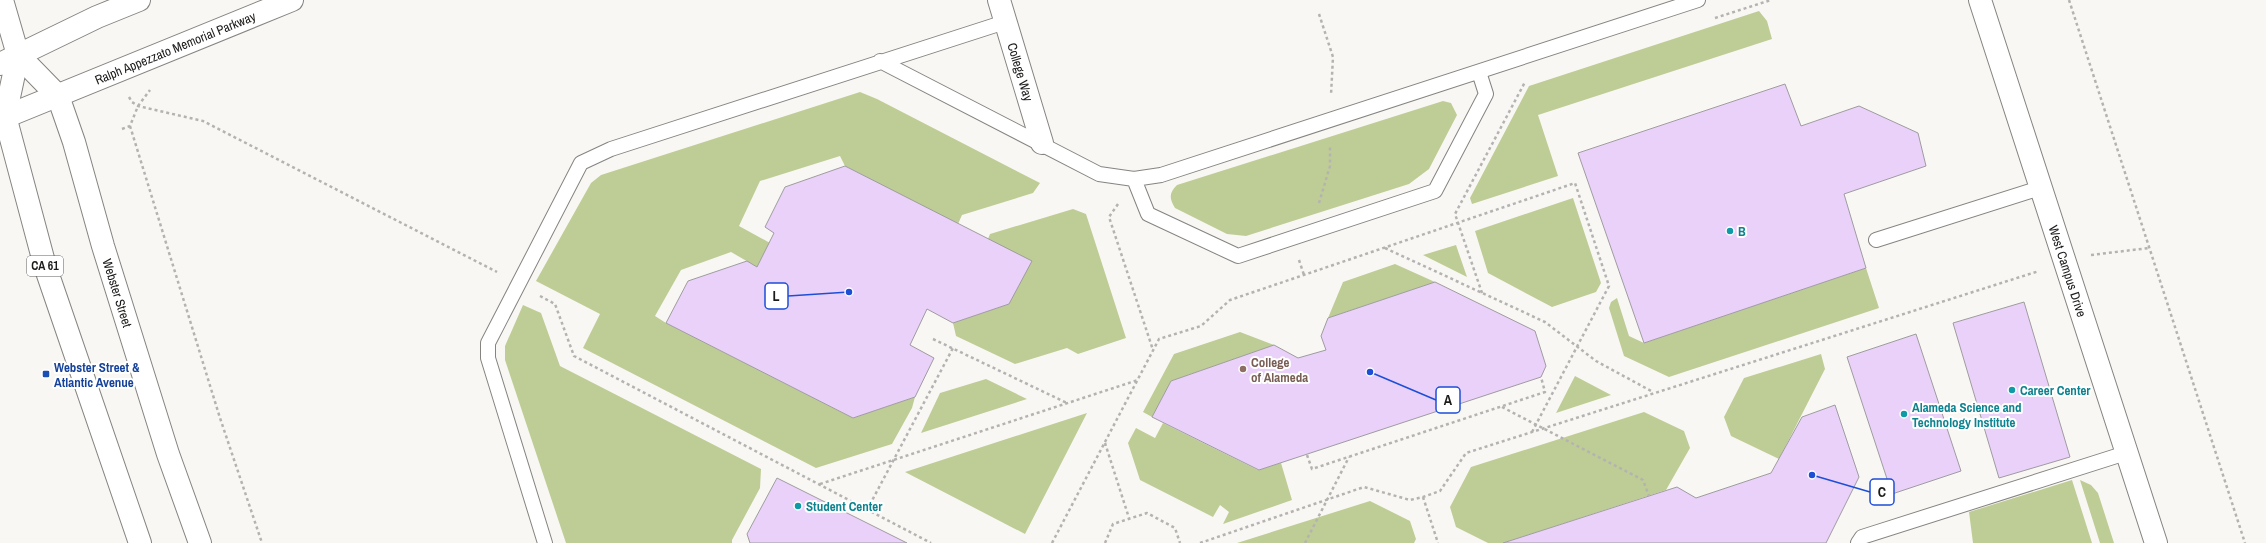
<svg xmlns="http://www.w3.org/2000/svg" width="2266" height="543" font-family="'Archivo Narrow',sans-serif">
	<rect width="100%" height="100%" fill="#f9f7f4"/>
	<!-- green -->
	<path fill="#becd95" d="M1759,11L1767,21L1772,39L1538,115L1558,176L1472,204L1470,198L1529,86Z
		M860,92L877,99L1040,183L1033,193L962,215L958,224L845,166L840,156L760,181L739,226L770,243L757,267L731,252L681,270L655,316L666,323L853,418L915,397L912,408L892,444L816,468L583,348L600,314L536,281L591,183L601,175Z
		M1443,101L1451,103L1457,115L1429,169L1409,184L1246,236L1227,234L1175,208C1169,198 1169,193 1177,185Z
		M1573,198L1601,283L1596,292L1552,307L1488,273L1475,231Z
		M1073,209L1086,214L1126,338L1078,354L1067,348L1015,364L956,336L953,323L1009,304L988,239L990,234Z
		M1456,245L1467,277L1423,255Z
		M1395,264L1435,282L1328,318L1343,282Z
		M1866,268L1879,308L1669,377L1624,356L1609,308L1611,302L1617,298L1629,336L1644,343Z
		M523,305L541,313L560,366L761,469L760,488L732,540V543H566L505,360V346Z
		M1240,332L1274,345L1171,381L1152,417L1143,412L1174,354Z
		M1821,354L1825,369L1779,459L1731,436L1724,417L1744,378Z
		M1575,376L1611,395L1556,413Z
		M986,379L1027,399L921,433L940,393Z
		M1644,412L1684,431L1690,448L1666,490L1503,543H1488L1456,527L1450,507L1471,467Z
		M1087,413L1025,534L905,472Z
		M1163,423L1258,470L1281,463L1292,500L1223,524L1229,512L1220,505L1213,517L1140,480L1128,443L1136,428L1155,438Z
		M2072,480L2092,543H1973L1969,512Z
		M2080,480L2091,485L2098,493L2114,543H2100Z
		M1370,501L1410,521L1416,539L1414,543H1237Z"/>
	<!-- building -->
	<path fill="#ead1fa" stroke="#9e9c9f" d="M1785,84L1801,126L1859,106L1918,133L1926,166L1844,194L1866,268L1644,343L1578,153Z
		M845,166L1032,261L1009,304L953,323L927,309L910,345L934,358L915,397L853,418L666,323L688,281L747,261L757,267L774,233L765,227L785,187Z
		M1435,282L1535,331L1546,366L1541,377L1259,470L1152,417L1171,381L1274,345L1298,358L1326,350L1321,336L1328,318Z
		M2024,302L2070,457L1999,478L1953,323Z
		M1916,334L1961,471L1892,494L1847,357Z
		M1835,405L1859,477L1826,543H1503L1677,487L1696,498L1771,473L1802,417Z
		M777,478L907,543H750L747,534Z"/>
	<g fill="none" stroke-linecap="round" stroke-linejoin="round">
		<!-- lane casing -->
		<g stroke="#858481" stroke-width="16">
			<path id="lane" d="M880,61L1099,174L1134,179L1161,175L1698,0
				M1134,179L1148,214L1238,256L1435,191L1486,94L1479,72
				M1876,240L2040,188
				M545,543L488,358V343L581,163L611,149L1005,22
				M1858,543L1862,537L2126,453"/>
		</g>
		<!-- street casing -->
		<g stroke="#858481" stroke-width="24">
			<g id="street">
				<path id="s1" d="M999,0L1042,143"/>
				<path id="s2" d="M1980,0L2156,543"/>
			</g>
		</g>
		<!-- secondary casing -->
		<g stroke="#858481" stroke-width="24">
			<g id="secondary">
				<path d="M0,64L97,17L139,0"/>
				<path id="s3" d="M0,119L292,0"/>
			</g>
		</g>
		<!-- primary casing -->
		<g stroke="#858481" stroke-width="24">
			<g id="primary">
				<path d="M2,0L18,55L5,116L45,266L140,543"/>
				<path id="s4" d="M18,55L58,96L74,142L103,246L168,454L200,543"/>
			</g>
		</g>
		<!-- path -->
		<path stroke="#b5b3b1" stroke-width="2.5" stroke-dasharray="3 3" stroke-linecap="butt" d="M2069,0L2245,543
			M1319,14L1333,57L1331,95
			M1715,18L1771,0
			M129,97L132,102L138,106L203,121L497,272
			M130,126L220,418L262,543
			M122,129L130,126L138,106L150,90
			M1319,203L1330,166V146
			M1118,204L1109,217L1153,350
			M1385,248L1545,322L1596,361L1653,392
			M2091,255L2149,248
			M1299,260L1304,275
			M1482,293L1455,214L1525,82
			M540,296L555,304L574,356L931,543
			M933,339L1067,403
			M1105,443L1129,518
			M1307,455L1312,469L1545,392L1541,377
			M820,484L1138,380
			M1423,497L1438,543
			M867,510L953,348
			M1052,543L1159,339L1201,326L1230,300L1575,183L1609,286L1532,432
			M1105,543L1113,524L1147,513L1175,528L1180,543
			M1200,543L1364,487L1410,500L1423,497L1440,491L1466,453L2039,271"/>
		<!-- lane -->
		<use href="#lane" stroke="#fff" stroke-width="14"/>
		<!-- street -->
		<use href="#street" stroke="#fff" stroke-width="22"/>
		<!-- secondary -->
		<use href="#secondary" stroke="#fff" stroke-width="22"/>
		<!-- primary -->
		<use href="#primary" stroke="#fff" stroke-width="22"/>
		<!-- path-bridge -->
		<path stroke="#b5b3b1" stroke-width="2.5" stroke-dasharray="3 3" stroke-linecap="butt" d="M1502,407L1643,480L1649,496
			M1305,543L1349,457"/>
	</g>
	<!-- markers -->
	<g fill="#0f9aa8" stroke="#fff" stroke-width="1.5">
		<circle cx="1730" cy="231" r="4"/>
		<circle cx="2012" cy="390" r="4"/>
		<circle cx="1904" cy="414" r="4"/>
		<circle cx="798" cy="506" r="4"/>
	</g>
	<circle fill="#8d6e63" stroke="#fff" stroke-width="1.5" cx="1243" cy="369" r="4"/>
	<rect fill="#1a4fb4" stroke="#fff" stroke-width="1.5" x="42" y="370" width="8" height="8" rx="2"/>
	<g text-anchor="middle" stroke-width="4" stroke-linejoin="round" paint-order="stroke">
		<!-- shield labels -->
		<rect fill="#fff" stroke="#605f5f" stroke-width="1" x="27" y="256" width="36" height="20" rx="3"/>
		<g font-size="12" font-weight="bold" fill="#1c1b1a">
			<text x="45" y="270">CA 61</text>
		</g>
		<!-- street labels -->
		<g font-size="13" fill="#1c1b1a" stroke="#fff">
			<text dy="5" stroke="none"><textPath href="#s3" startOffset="189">Ralph Appezzato Memorial Parkway</textPath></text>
			<text dy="5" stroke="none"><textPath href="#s1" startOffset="75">College Way</textPath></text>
			<text dy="5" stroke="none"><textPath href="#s2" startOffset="285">West Campus Drive</textPath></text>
			<text dy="5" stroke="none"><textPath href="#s4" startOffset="263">Webster Street</textPath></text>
		</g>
		<!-- culture labels -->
		<g font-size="13" font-weight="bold" fill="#0d838f" stroke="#fff" text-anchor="start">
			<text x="1738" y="236">B</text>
			<text x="2020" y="395">Career Center</text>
			<text x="1912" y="412">Alameda Science and<tspan x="1912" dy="15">Technology Institute</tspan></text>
			<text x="806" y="511">Student Center</text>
		</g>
		<!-- education labels -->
		<g font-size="13" font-weight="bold" fill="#785e54" stroke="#fff" text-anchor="start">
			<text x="1251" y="367">College<tspan x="1251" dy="15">of Alameda</tspan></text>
		</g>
		<!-- transit labels -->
		<g font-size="13" font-weight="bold" fill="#164399" stroke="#fff" text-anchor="start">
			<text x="54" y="372">Webster Street &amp;<tspan x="54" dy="15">Atlantic Avenue</tspan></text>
		</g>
	</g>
	<!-- callouts -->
	<path fill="none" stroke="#1d4ed8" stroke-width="1.5" d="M849 292L788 296M1370 372L1436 400M1812 475L1870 492"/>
	<g fill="#1d4ed8" stroke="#fff" stroke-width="1.5">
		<circle cx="849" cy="292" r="4"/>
		<circle cx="1370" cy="372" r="4"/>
		<circle cx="1812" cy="475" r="4"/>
	</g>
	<g fill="#fff" stroke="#1d4ed8" stroke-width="1.5">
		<rect x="765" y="283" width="23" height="26" rx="4"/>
		<rect x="1436" y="387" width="24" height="26" rx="4"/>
		<rect x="1870" y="479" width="24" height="26" rx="4"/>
	</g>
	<g font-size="14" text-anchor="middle" font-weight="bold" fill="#1c1b1a">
		<text x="776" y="301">L</text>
		<text x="1448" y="405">A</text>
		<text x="1882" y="497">C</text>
	</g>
</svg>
